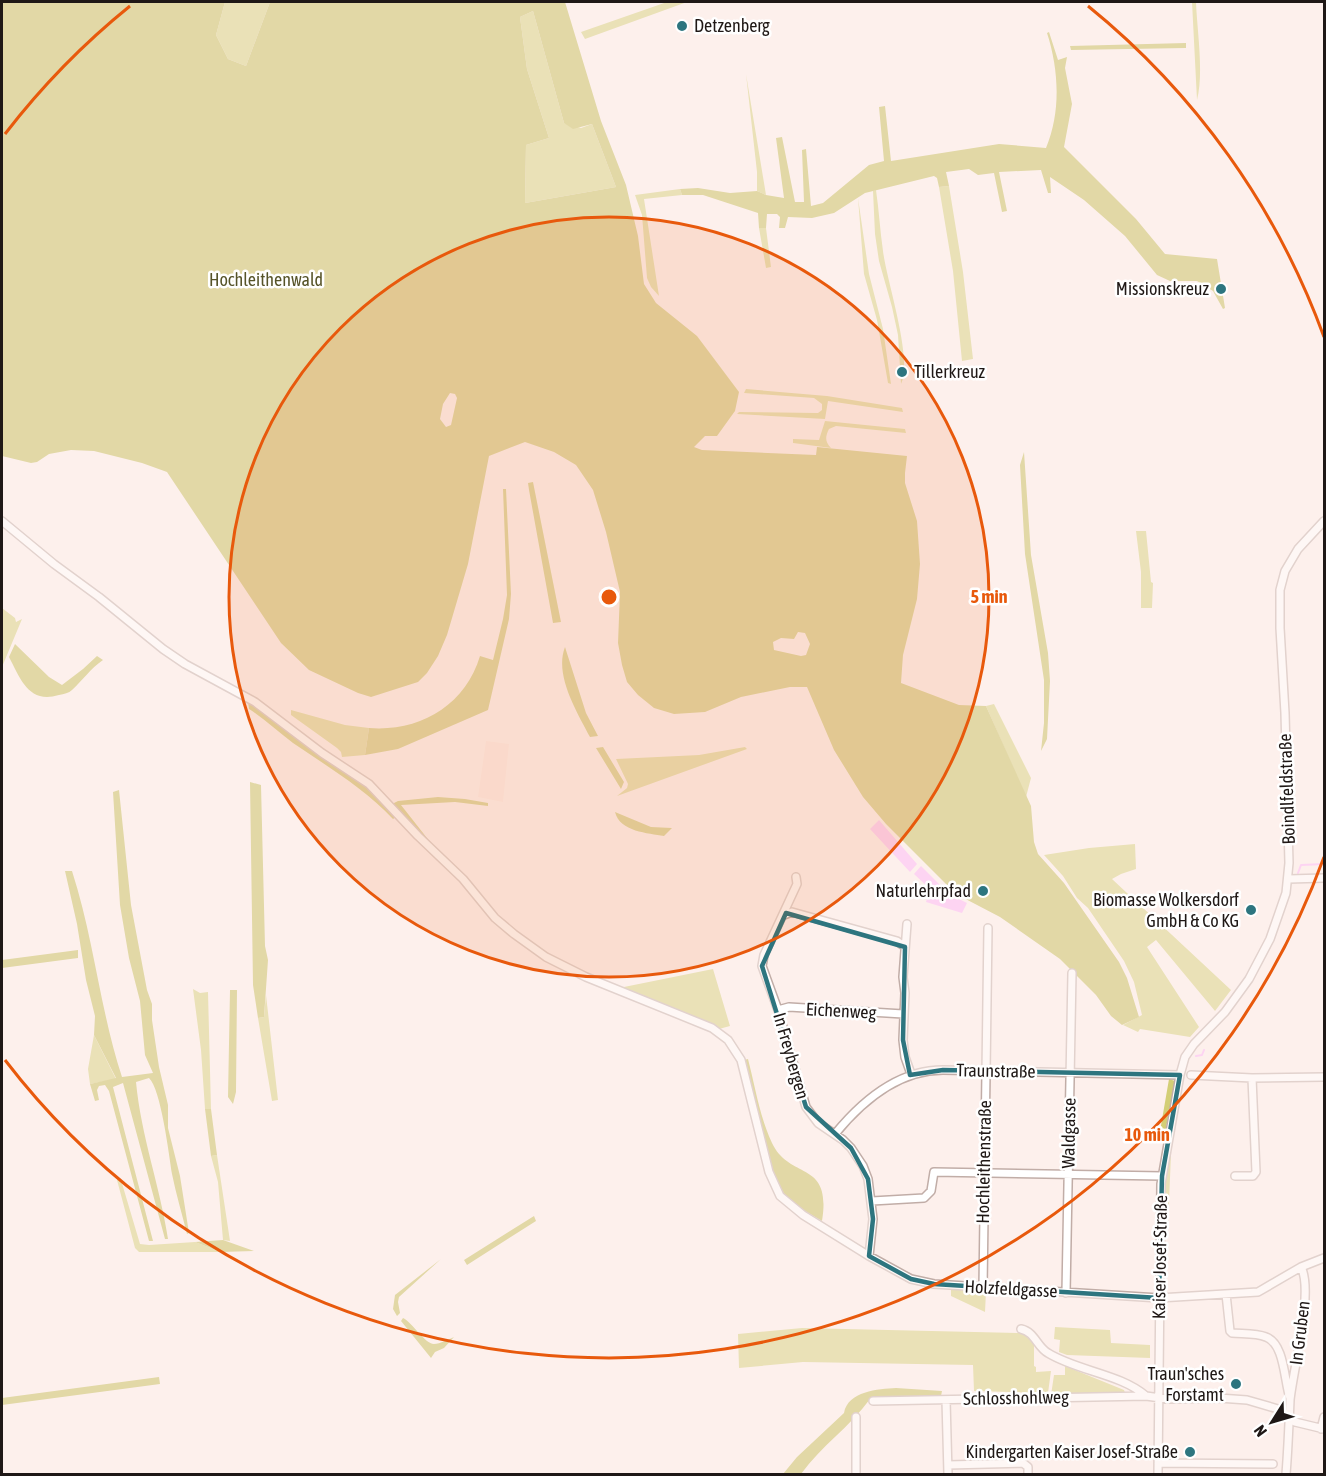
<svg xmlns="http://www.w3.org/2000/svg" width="1326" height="1476" font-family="'Asap Condensed',sans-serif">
	<rect width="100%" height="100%" fill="#fdf0ec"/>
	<!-- built -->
	<path fill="#fce4dd" d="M486,741L509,744L503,802L478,797Z"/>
	<!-- green -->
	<path fill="#d3ce76" d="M225,2H270L246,66L228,59L216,35Z
		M667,2H687L585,39L581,32Z
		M1192,2H1196C1197,30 1204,73 1197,100Z
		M533,11L564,123L581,128L592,124L616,187L525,203L526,145L549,138L527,69L520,17Z
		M746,74L766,195L757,191V172Z
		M949,186L963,272L973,359L962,361L953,271L939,187Z
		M680,189L682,195L644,199L659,296L651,287L647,278L642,215L635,195Z
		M876,190C879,210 880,231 883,251C887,283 913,358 901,384L898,335L892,307L879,261L875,234L873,191Z
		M858,198L869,274L883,329L891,384L888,383L877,320L864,274Z
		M759,228H766L771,267L766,268Z
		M746,389L827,396L902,408L903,412L828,401L825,419L737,414L739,412L818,413L822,410V404L814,398L744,393Z
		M825,421L905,429L906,433L836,426L829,429C825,437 825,442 831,448L793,443V439L819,440Z
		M1136,531H1146L1151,582L1153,583L1152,608H1141V572Z
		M2,608L15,618L16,622L22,619L2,667Z
		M994,704L1031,778L1026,797L986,706Z
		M291,710L345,725L369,728L365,755L342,757L341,752L337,748L291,715Z
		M745,747L747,749L617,796L627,788L628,784L616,759L699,755Z
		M1135,844L1136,869L1121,874L1112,879L1231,990L1215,1011L1156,940L1147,947L1199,1027L1190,1037L1140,1029L1138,1032L1123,1025L1142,1015L1134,982L1124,961L1088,908L1077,898L1063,876L1044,855L1089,848Z
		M713,969L730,1026L719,1029L705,1021L619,988Z
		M193,989L200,993L208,992L211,1109H205L201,1050Z
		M266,995L278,1100L272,1101L258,1018L264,1017Z
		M94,1035L116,1079L90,1084L88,1069Z
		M1169,1079L1175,1081L1164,1138L1159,1137Z
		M1169,1154H1171L1168,1227L1164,1226L1165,1179Z
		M217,1155L230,1241L223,1240L218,1182L211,1156Z
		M117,1180H121L140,1244L149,1245L195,1242L221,1252H139L135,1248Z
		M951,1289L986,1292L985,1312L951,1296Z
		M1055,1327L1110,1330L1111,1343L1150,1345V1358L1067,1355L1059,1352L1060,1340L1054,1339Z
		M802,1328L1022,1333L1034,1343V1366L1036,1367V1372L1051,1371L1048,1393L974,1391L973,1365L803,1362L739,1368L738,1334Z
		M1065,1366L1124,1390L1125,1393L1051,1395L1054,1375H1065Z"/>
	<!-- forest -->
	<path fill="#c1ba51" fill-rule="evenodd" d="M2,2H225L216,35L228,59L246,66L270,2H565L601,121L626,185L638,236L644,284L656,303L697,336L739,392L735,411L717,436H705L694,447L702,450L816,455L817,447L907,456L905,473V483L917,521L920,564L917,599L903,655L901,683L959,705L986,706L1031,806L1034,842L1038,854L1064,883L1119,962L1127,978L1139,1017L1122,1025L1111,1016L1096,995L1060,959L1000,917L956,894L886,824L863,797L834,750L807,687H790L741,697L705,712L674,714L654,708L638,695L627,682L622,665L618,643L620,592L606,532L593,490L576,465L554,452L525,442L489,456L468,564L447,635L438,656L427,673L418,682L371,697L358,693L309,670L281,643L167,472L142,463L94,451L71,450L49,454L37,462L31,463L2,456ZM533,11L564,123L573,129L592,124L616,187L525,203L526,145L549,138L527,69L520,17ZM450,393L455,394L457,398L451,425L446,427L440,419L443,404ZM798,632L805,633L810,644L806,655L801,656L774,650L773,642L781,638L794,639Z
		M1049,32L1058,60L1067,57L1065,68L1072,104L1064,147L1136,219L1165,254L1217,259L1225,308L1223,309L1213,291L1197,281H1170L1157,275L1125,236L1084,200L1050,177L1051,193H1048L1041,170L999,172L1007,211L1002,212L994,173L978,175L969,169L946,172L949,186L939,187L937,178L934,176L865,193L834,213L812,218L788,217L785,228H779L780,217L777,214H767L766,228H759L758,213L703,195H682L680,189L698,188L730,193L757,191L766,195L784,198L776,138L782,137L795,202H804L802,150L806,149L811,206L823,203L869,165L884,161L879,107L885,106L891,161L999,144L1046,148C1061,112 1059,70 1047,33Z
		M1186,43V48L1071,50L1070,46Z
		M1024,452L1031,555L1048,653L1050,681L1047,739L1041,751L1044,723V680L1025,554L1020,465Z
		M533,482L561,622L553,623L529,490L528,483Z
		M503,489H506L511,594L509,619L488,710L398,749L365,755L369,728C419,732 465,706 480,656L493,660L503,619L507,595Z
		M15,644L49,677L62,685L83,669L97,656L103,660C90,669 83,680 72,690C69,693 64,694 59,695C29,704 21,680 9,657Z
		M565,647L586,713L598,736L590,737C577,712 554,675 565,647Z
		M248,702C299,737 355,770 396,817L393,819C364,788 328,767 293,743C278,732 265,719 249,709Z
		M603,747L624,782L621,789L596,748Z
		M250,782L261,785L265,946L268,960L264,1017L258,1018L253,985Z
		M119,790L131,905L147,990L152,1004V1020L159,1067L168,1105V1128L180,1176L189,1233L187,1234C182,1214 176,1194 172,1174C169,1155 161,1089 149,1078L136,1082C141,1136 160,1186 168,1239H165L123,1083L113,1087L153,1241H149L109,1091L105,1085L99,1086L97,1090L99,1100L95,1101L90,1084L116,1078L94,1035L95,1016L86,980L77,924L65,871H72C94,939 100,1010 122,1077L153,1073L145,1055L140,1001L129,958L120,905L113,792Z
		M438,797L465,799L488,803V806L455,802L401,805L438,852L392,804L398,801Z
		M615,812L651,827L672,828L664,836C648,833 620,832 615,812Z
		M78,950V958L2,968V960Z
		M230,990H237L236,1092L233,1104L228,1097Z
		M748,1059C755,1086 760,1118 772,1143C790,1181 832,1159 822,1221L791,1203L781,1192L771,1172L744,1060Z
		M205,1109H211L217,1155L211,1156Z
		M534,1216L536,1221L467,1265L464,1260Z
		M223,1240L254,1251L221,1252L195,1242Z
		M441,1259L399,1297L398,1302L400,1313L397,1316L393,1309L395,1295Z
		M403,1318C413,1323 425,1344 434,1344C440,1344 449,1339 454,1337L444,1348L435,1352L431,1358L401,1321Z
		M159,1377L160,1384L2,1405V1398Z
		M896,1388L942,1391L941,1396L870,1399C850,1427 821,1446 801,1474H783L797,1457L844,1413C848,1391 878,1389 896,1388Z"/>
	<!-- water -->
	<path fill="#fdb1f8" d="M879,820L917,864L910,872L870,829Z
		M921,866L949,894L967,903L962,913L926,902L930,889L914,874Z"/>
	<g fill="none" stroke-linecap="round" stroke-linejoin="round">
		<!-- stream -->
		<path stroke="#fdb1f8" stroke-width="2" d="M1298,873L1301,865L1324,864
			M1196,1056L1202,1055L1204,1050"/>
		<!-- minor casing -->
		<g stroke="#c1ada7" stroke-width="10">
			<path id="minor" d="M2,521L54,564L99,597L163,649L185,664L255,702L322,753L369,784L418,836L463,879L495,918L514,934L546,957L586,977L712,1028L728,1040L741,1060L769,1172L780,1196L803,1215L869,1256L911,1279L934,1284L1159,1298L1258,1292L1301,1267L1324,1258
				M796,877L797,884L764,955L762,966L778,1010L806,1107L818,1123L843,1140L851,1148L863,1166L868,1179L873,1219L869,1256
				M1289,879L1324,878
				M784,915L792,912L897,941L905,947
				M907,924L903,977L905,993L903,1040L905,1057L911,1074
				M778,1010L789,1007L903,1014
				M1191,1075L1252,1078L1324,1077
				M835,1134C862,1101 898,1070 943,1070L1180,1075
				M1235,1176H1253L1256,1172L1252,1078
				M872,1201L924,1198L931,1191L934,1172L1162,1176
				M983,1288L988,928
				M1066,1293L1072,973
				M1226,1294L1230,1331L1232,1333C1243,1334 1256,1333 1266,1337C1285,1344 1284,1381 1290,1398
				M1021,1329C1035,1332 1037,1347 1048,1353C1077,1371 1121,1374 1146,1396
				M946,1400L948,1474
				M873,1401L1146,1396L1168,1399L1219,1398L1247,1400L1278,1409L1295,1422L1324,1429
				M1321,1429L1324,1417
				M1158,1463L1273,1464
				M948,1465L1023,1463L1028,1467V1474
				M856,1474V1417
				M1158,1474L1161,1184L1180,1075L1185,1057L1194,1044L1225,1012L1249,979L1270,939L1286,893L1289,863L1285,713L1280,628V590L1285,571L1298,549L1324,521
				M1286,1474C1288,1450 1289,1425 1290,1400C1293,1370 1314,1291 1301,1267"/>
		</g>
		<!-- minor -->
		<use href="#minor" stroke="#fff" stroke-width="7"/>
	</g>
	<!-- marked area -->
	<path d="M0 0H1326V1476H0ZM786,913L905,947L903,1040L910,1075L943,1070L1180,1075L1162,1176L1159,1298L934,1284L911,1279L869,1256L873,1219L868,1179L851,1148L806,1107L762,966Z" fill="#fdf0ec" fill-opacity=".55" fill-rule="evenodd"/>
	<path fill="none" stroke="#2d757f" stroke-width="4.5" stroke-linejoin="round" d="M786,913L905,947L903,1040L910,1075L943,1070L1180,1075L1162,1176L1159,1298L934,1284L911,1279L869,1256L873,1219L868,1179L851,1148L806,1107L762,966Z"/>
	<!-- distance rings -->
	<circle cx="609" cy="597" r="380" fill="#e8590c" fill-opacity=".12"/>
	<g fill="none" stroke="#e8590c" stroke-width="3">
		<circle cx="609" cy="597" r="380"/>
		<path d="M1324 857A761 761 0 0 1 5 1060M5 134A761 761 0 0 1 130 6M1088 6A761 761 0 0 1 1324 337"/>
	</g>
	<!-- markers -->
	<g fill="#2d757f" stroke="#fff" stroke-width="2">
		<circle cx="682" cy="26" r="6"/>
		<circle cx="1221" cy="289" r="6"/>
		<circle cx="902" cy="372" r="6"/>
		<circle cx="983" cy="891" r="6"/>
		<circle cx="1251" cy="910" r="6"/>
		<circle cx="1236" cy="1384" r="6"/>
		<circle cx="1190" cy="1452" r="6"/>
	</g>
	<g text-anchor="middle" stroke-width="5" stroke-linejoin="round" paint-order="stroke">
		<!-- poi labels -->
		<g font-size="18" fill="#1f1816" stroke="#fff" text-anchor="end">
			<text x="694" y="32" text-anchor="start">Detzenberg</text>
			<text x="1209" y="295">Missionskreuz</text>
			<text x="914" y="378" text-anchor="start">Tillerkreuz</text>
			<text x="971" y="897">Naturlehrpfad</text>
			<text x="1239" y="906">Biomasse Wolkersdorf<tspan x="1239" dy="21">GmbH &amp; Co KG</tspan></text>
			<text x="1224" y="1380">Traun'sches<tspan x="1224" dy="21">Forstamt</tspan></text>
			<text x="1178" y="1458">Kindergarten Kaiser Josef-Straße</text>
		</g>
		<!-- park labels -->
		<g font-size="18" fill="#565328" stroke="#fff">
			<text x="266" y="286">Hochleithenwald</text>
		</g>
		<!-- street labels -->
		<g font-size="18" fill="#1f1816" stroke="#fff">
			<text transform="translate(1287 789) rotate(-92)" y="6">Boindlfeldstraße</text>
			<text transform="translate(841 1011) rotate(3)" y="6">Eichenweg</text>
			<text transform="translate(791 1056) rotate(74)" y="6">In Freybergen</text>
			<text transform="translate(996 1071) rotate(1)" y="6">Traunstraße</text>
			<text transform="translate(1069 1133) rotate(-89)" y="6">Waldgasse</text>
			<text transform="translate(984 1162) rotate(-89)" y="6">Hochleithenstraße</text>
			<text transform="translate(1160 1257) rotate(-89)" y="6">Kaiser Josef-Straße</text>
			<text transform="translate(1011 1289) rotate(3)" y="6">Holzfeldgasse</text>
			<text transform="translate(1300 1333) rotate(-83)" y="6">In Gruben</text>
			<text transform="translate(1016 1398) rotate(-1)" y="6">Schlosshohlweg</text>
		</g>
	</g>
	<circle cx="609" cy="597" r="9" fill="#e8590c" stroke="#fff" stroke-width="3"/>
	<g font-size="18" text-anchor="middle" font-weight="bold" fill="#e8590c" stroke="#fff" stroke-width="5" stroke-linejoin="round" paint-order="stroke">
		<text x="989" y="603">5 min</text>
		<text x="1147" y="1141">10 min</text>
	</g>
	<!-- border -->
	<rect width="1326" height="1476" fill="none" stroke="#1f1816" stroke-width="6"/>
	<!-- north arrow -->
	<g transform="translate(1272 1422) rotate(233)" stroke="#ffffff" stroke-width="4.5" paint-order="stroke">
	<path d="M0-4.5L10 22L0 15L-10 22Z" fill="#1f1816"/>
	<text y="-9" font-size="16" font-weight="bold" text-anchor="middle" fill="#1f1816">N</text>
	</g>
</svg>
